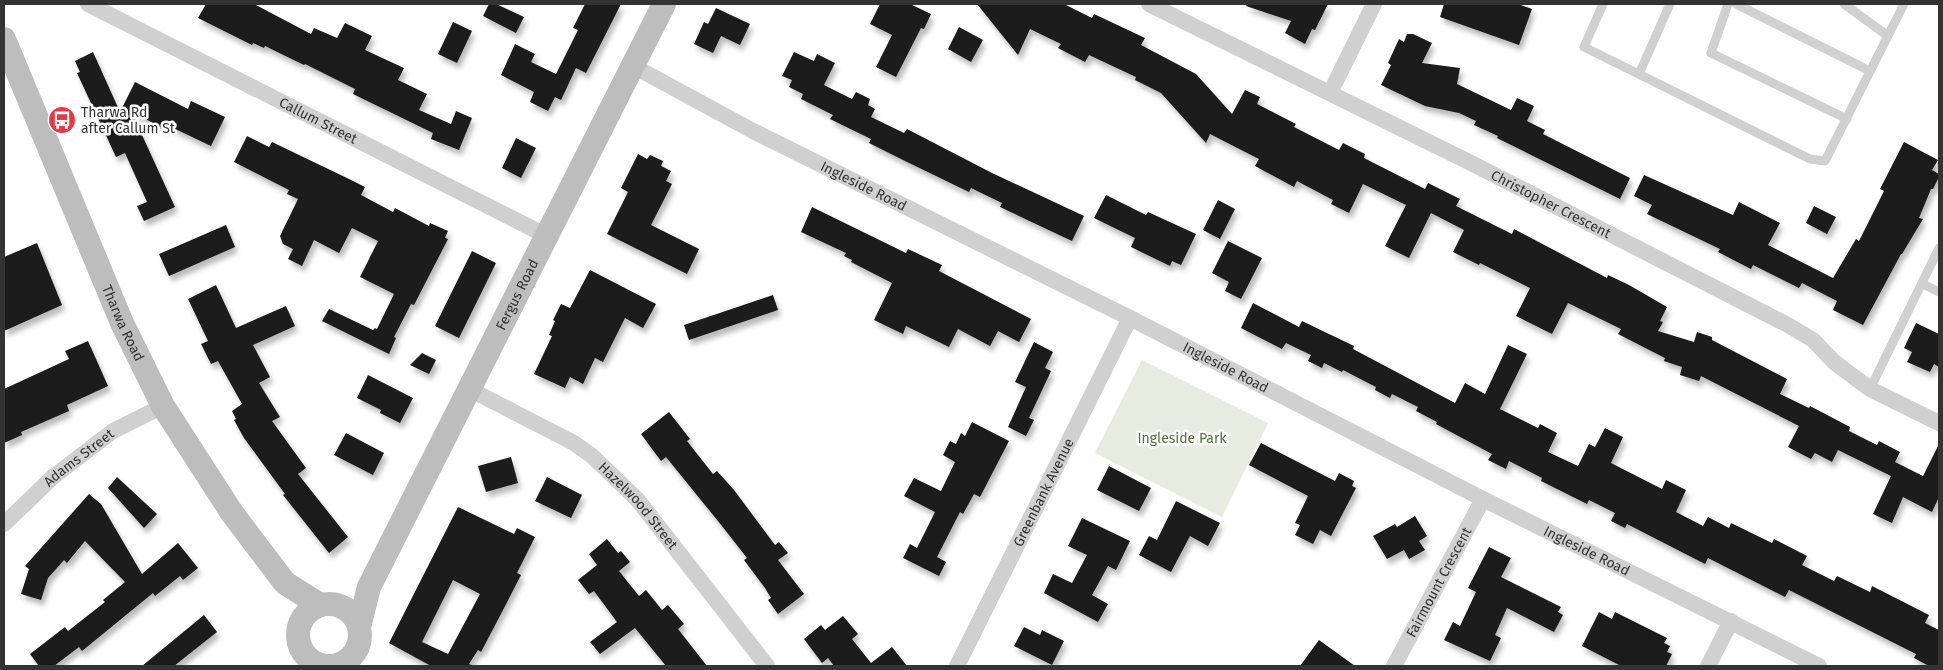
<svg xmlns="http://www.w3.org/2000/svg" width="1943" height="670" font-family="'Fira Sans',sans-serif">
	<defs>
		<filter id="shadow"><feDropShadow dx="3" dy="5.5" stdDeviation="2.5" flood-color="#0004"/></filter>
	</defs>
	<rect width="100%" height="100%" fill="#fff"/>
	<!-- green -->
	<path fill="#e6ecdf" d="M1142,360L1268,423L1222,517L1095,453Z"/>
	<!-- building -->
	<path fill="#1a1a1a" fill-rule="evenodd" filter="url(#shadow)" d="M206,4H254L311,34L314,28L337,38L345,23L372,36L365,50L404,68L398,80L427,94L419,110L451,124L456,111L472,118L459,150L431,139L433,133L353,94L355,89L305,64L304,65L265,46L264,48L253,43L252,45L198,18Z
		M489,4H496L524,17L516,33L483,16Z
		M585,4H621L586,73L576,68L561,100L555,97L548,111L530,102L534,92L501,75L515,44L535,54L531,62L556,74L578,30L573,28Z
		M880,4H910L931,14L924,29L921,28L896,77L876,67L892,35L870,24Z
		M977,4H1064L1092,18L1094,14L1145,38L1141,45L1196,74L1232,114L1245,90L1260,97L1257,104L1296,124L1294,127L1339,150L1343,143L1365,154L1364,158L1425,189L1428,183L1460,199L1456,206L1512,234L1514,229L1607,278L1608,275L1629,285L1667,307L1660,321L1663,322L1658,331L1694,342L1697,332L1712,337V340L1787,379L1780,394L1809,408L1810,406L1850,427L1849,431L1877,445L1879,441L1900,452L1895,462L1923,476L1939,444V497L1932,512L1903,497L1892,523L1873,514L1891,476L1838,450L1832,462L1815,453L1811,459L1788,447L1799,426L1701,376L1699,381L1680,375L1682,367L1664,361L1665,358L1618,334L1621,329L1568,303L1552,334L1516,316L1530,288L1480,263L1479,265L1453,252L1464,230L1431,213L1409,258L1385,246L1406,205L1363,184L1349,213L1331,204L1333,200L1297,181L1294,187L1255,166L1259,159L1210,134L1206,143L1161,93L1135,80L1136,77L1089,55L1085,62L1058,48L1061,44L1030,29L1018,55Z
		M1247,4H1328L1315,30L1312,29L1305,44L1285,33L1291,21L1246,6Z
		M1444,4H1518L1532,9L1519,45L1440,17Z
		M716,8L750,24L740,45L721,36L713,53L694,44L704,22L708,24Z
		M453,22L472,31L457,63L438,54Z
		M959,27L983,40L971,62L948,49Z
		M1407,34H1413L1432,43L1422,63L1460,68L1457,84L1511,110L1517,98L1534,106L1527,121L1545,130L1543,134L1630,178L1620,199L1497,138L1498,136L1474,125L1476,121L1459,113L1425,106L1381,85L1391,65L1388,63L1399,39L1404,42Z
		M93,52L120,112L135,82L188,109L191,101L225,117L211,146L167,125L164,129L131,111L175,207L144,221L137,206L147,202L125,153L116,157L77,73L80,72L75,61Z
		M794,52L814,61L817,54L835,63L824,85L852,99L856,92L870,99L868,105L875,109L871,117L904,133L907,129L992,173L1084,216L1072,241L1000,207L1002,203L971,188L969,192L903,160L869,143L871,139L830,119L833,115L801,99L803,94L789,87L792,80L782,76Z
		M247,136L269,147L272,142L349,179L365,187L361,195L393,212L395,208L429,226L430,223L448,231L445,238L448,239L414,305L411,304L394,337L396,338L389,354L322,321L329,309L373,330L375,328L377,329L394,294L360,277L378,241L352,228L339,253L314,240L302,266L288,259L293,249L283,244L280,236L298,199L287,194L289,190L234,162Z
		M516,138L536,148L521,178L502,168Z
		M1904,142L1938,160L1932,170L1939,174V177L1933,189H1931L1919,218L1923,219L1902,254H1901L1863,325L1833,310L1837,301L1802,283L1799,288L1753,265L1751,269L1718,252L1720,249L1647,214L1652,205L1634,196L1644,175L1733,215L1739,202L1780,223L1768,245L1833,278L1856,239L1859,241L1884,191L1880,189Z
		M638,154L647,159L650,155L663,161L661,166L671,171L666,181L672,184L651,225L699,249L687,274L607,234L628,192L621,188Z
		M1106,195L1146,215L1148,212L1196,234L1181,265L1172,261L1170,266L1131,247L1135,238L1094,218Z
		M1218,200L1235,209L1220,239L1203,230Z
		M1814,206L1836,217L1827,234L1806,223Z
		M812,207L906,253L908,249L942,265L939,271L1031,319L1019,342L998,331L990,346L958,329L949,347L906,326L903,334L874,320L892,283L851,262L852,260L844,256L846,253L801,232Z
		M226,225L235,247L169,276L159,254Z
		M1228,241L1262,258L1241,299L1225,291L1229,282L1212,273Z
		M37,243L62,305L4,331V257Z
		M472,251L496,263L459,338L435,326Z
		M590,270L656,304L643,328L625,318L603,362L595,358L583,384L570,377L565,388L534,374L552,336L549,335L555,321L553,320L561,304L570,308Z
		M216,285L236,328L286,306L295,326L253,345L270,377L259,383L280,417L272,421L306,468L298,474L348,537L329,553L283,495L285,494L244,438L234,420L236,419L232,411L242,404L218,361L211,364L201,344L208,341L188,299Z
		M773,295L778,310L689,340L684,325Z
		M1253,303L1299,327L1302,321L1354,346L1353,349L1455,403L1465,383L1485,394L1508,345L1527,354L1500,409L1538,428L1540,424L1557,433L1548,452L1578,466L1589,444L1595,447L1605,428L1623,437L1611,463L1662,489L1666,480L1686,490L1676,512L1678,513L1703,526L1708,517L1729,528L1731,523L1772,543L1774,539L1807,556L1802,565L1834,581L1837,576L1870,592L1872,586L1929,615L1925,623L1939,630V666H1929L1914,658L1916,654L1789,590L1785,597L1708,558L1705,564L1627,524L1625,528L1611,521L1615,513L1589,500L1587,504L1541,481L1542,478L1509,461L1506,469L1488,460L1492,454L1436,424L1437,422L1416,411L1418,407L1392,394L1390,398L1375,390L1376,387L1343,370L1342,372L1324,363L1322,368L1308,361L1311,355L1286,343L1282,349L1241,328Z
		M1916,323L1939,334V367L1934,364L1930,372L1907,362L1912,352L1904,348Z
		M88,341L108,386L67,405L69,411L21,432L22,435L4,443V389L69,359L65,351Z
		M1034,342L1053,352L1045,368L1051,371L1029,418L1034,420L1026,436L1008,427L1026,387L1015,382Z
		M422,353L436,360L429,374L410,365Z
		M368,375L413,398L400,423L380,413L381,410L357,398Z
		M669,412L690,439L687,441L713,474L717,471L734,490L775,545L779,542L788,553L778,560L804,594L778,614L768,600L771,598L765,588L744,560L747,558L722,526L666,457L661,461L641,434Z
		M972,422L1009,441L980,497L974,494L963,514L960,512L937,557L946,562L939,576L903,558L910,544L917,548L935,512L904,496L914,478L941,491L955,462L943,455L950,441L956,444L961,433L965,436Z
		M346,433L384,453L373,475L334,455Z
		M1261,443L1335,481L1339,473L1354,481L1352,486L1356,488L1331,536L1320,530L1313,544L1295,535L1300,525L1295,523L1308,496L1249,465Z
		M511,457L518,483L486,492L478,466Z
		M1109,466L1151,488L1139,511L1097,490Z
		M117,477L157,514L144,528L108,488Z
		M547,477L582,495L571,518L535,501Z
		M89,494L101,504L142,574L178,543L198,568L183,580L180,576L155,596L153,593L82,651L79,647L54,666H39L30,654L65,627L68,631L105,602L103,600L125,582L85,541L67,563L64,560L48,578L41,600L21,594L29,569L25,566Z
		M1176,501L1220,523L1208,546L1190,536L1171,572L1139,555L1149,536L1157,540Z
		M458,507L514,534L517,528L535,537L517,573L521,575L503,610L481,652L478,650L469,664L474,666H431L389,643ZM453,580L480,594L448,654L422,642Z
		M1415,516L1427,536L1419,541L1425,550L1409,559L1404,550L1387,559L1373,536L1395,524L1397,527Z
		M1082,518L1130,541L1116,570L1108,566L1092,595L1108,604L1098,622L1044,593L1053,574L1072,583L1087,555L1068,546Z
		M607,539L618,553L621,551L630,562L619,571L639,596L646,590L662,610L668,605L684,624L678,629L707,666H666L635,628L600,654L590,642L617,622L594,591L589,594L578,580L597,565L589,554Z
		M1489,547L1511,558L1501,577L1561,607L1558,612L1563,615L1554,632L1507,608L1495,635L1501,638L1490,661L1444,640L1453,622L1460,626L1476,592L1468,588Z
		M1599,612L1612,619L1615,612L1667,638L1664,643L1670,646L1667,652L1672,654L1666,666H1621L1582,646Z
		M204,615L217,632L174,666H142Z
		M843,616L858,634L852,639L871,663L892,647L907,666H834L828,658L822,663L804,639L821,625L825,630Z
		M1024,627L1040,635L1042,630L1064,641L1052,665L1014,646Z
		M1319,640L1355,666H1300Z"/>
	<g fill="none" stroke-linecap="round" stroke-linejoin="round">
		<!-- lane -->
		<path stroke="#d0d0d0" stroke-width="9" d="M1603,4L1584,47L1810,159L1825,161L1904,4
			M1728,4L1711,53L1847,119
			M1736,4L1870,71
			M1844,4L1888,36
			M1639,74L1670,4
			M1923,284L1939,292
			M1870,389L1939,248"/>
		<!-- street -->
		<g stroke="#d0d0d0" stroke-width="16">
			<path id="s1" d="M88,4L547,236"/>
			<path id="s2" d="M1149,4L1469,162L1788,325L1813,340L1834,362L1870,389L1939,423"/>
			<path id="s3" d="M633,66L753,131L1130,318L1483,499L1819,666"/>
			<path d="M1330,93L1374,4"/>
			<path id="s4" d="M471,390L574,443L592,456L637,499L767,666"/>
			<path id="s5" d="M4,524L53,477L113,431L163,406"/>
			<path id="s6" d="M957,666L1130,318"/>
			<path id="s7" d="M1394,666L1483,499"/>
			<path d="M1708,666L1731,621"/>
		</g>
		<!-- secondary -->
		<g stroke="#bdbdbd" stroke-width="24">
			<path id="s8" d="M4,39L122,323L163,406L232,513L285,583L320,605"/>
			<circle cx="329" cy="635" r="31"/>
			<path id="s9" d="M359,627L369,587L664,4"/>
		</g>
	</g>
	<!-- icons -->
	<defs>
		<g id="bus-disc" transform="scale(1.4375)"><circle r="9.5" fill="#e63946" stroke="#fff"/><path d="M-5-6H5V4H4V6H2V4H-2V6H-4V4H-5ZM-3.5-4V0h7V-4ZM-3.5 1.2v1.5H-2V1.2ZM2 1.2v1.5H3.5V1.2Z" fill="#fff"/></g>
	</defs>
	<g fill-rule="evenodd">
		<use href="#bus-disc" x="62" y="120"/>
	</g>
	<g text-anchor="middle" stroke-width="5" stroke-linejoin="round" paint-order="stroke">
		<!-- poi labels -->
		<g font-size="14" fill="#333" stroke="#fff" text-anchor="start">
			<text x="81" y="117">Tharwa Rd<tspan x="81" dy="16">after Callum St</tspan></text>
		</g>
		<!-- street labels -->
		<g font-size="14" fill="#333" stroke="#fff">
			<text dy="5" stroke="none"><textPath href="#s1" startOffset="258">Callum Street</textPath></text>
			<text dy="5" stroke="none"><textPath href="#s3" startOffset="260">Ingleside Road</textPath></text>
			<text dy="5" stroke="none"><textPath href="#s2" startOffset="449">Christopher Crescent</textPath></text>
			<text dy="5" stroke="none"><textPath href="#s9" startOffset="369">Fergus Road</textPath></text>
			<text dy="5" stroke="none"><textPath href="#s8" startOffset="308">Tharwa Road</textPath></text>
			<text dy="5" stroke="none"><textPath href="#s3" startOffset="665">Ingleside Road</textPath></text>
			<text dy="5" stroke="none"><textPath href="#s5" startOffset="100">Adams Street</textPath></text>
			<text dy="5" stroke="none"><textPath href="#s6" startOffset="194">Greenbank Avenue</textPath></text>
			<text dy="5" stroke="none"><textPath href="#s4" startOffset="206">Hazelwood Street</textPath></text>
			<text dy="5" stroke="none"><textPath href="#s3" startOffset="1070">Ingleside Road</textPath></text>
			<text dy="5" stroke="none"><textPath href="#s7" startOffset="95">Fairmount Crescent</textPath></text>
		</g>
		<!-- park labels -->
		<g font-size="14" fill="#56703f" stroke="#fff">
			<text x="1182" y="443">Ingleside Park</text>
		</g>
	</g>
	<!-- border -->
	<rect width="1943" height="670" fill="none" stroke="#333333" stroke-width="10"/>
</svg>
